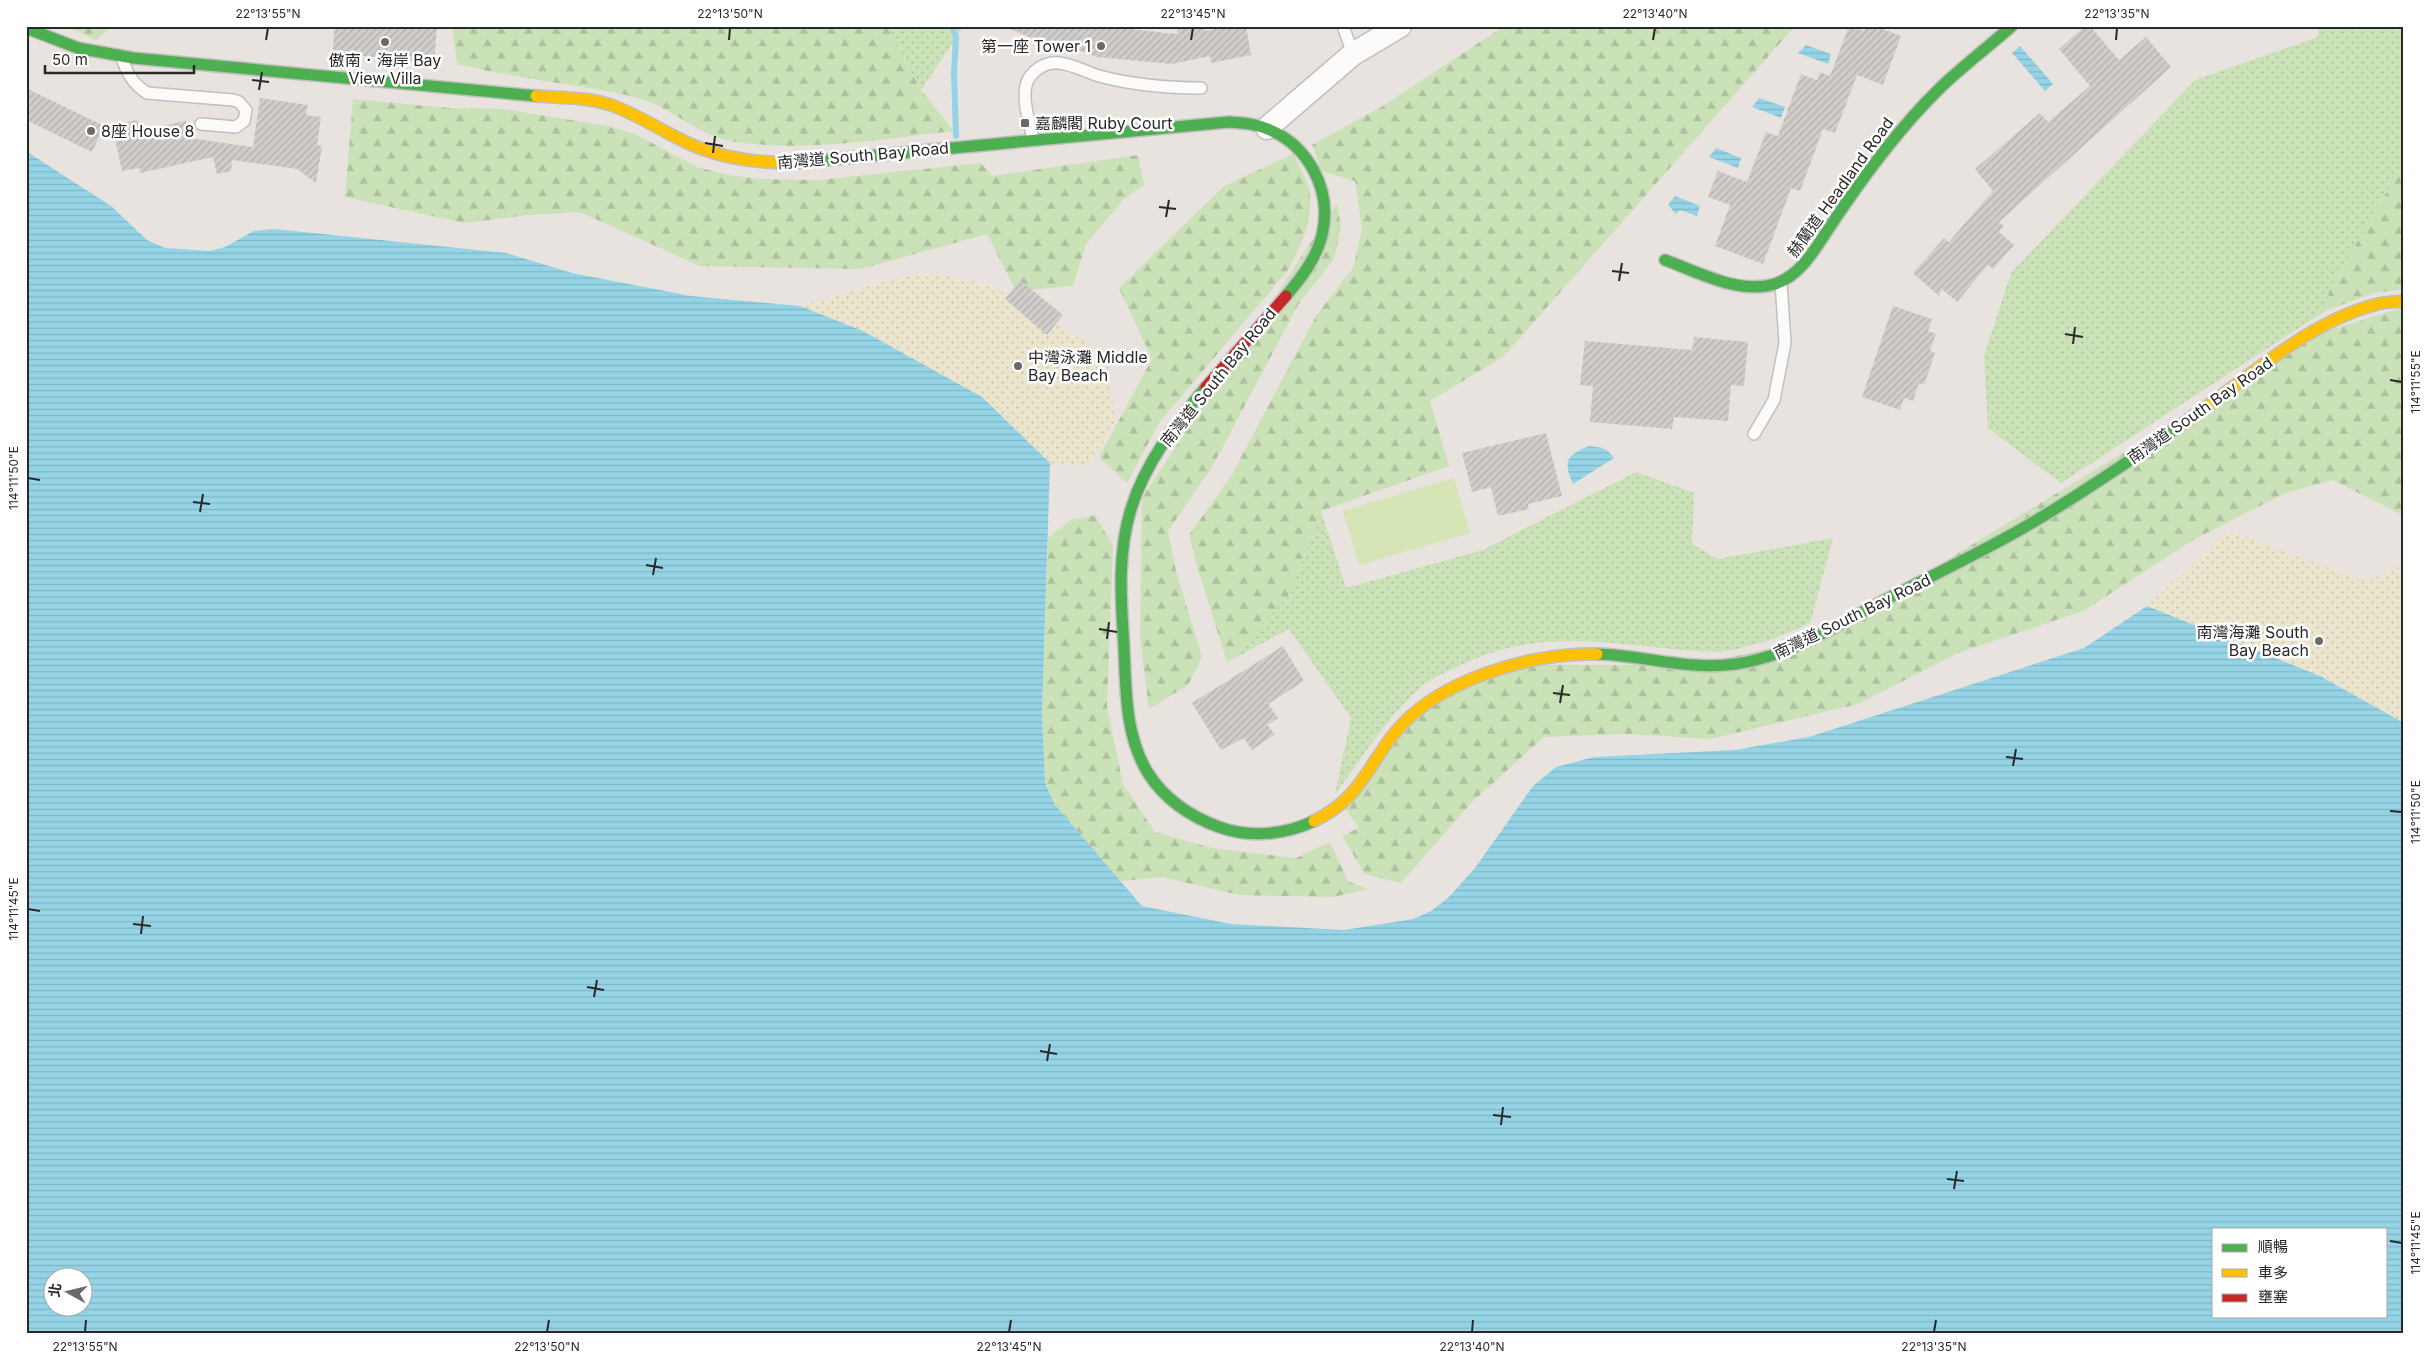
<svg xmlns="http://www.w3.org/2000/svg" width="2430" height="1360" font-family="Inter,'Noto Sans TC',sans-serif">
	<defs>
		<pattern id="grass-dots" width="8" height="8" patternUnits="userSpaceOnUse" patternTransform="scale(1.25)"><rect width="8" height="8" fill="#cbe1b8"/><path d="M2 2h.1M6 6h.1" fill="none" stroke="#aec19e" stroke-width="1.8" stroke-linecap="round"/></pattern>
		<pattern id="forest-firs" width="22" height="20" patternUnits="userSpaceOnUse" patternTransform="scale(1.25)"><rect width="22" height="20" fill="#cbe1b8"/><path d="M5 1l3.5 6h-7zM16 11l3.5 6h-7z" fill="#aec19e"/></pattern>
		<pattern id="sand-dots" width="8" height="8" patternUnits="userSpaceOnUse" patternTransform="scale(1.25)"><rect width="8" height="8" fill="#ece5cd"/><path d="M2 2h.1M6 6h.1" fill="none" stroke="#cac4b0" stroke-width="1.8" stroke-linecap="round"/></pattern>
		<pattern id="water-rules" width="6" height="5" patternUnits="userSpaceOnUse" patternTransform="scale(1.25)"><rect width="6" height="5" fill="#95d4e6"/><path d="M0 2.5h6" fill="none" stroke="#80b6c5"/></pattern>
		<pattern id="building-hatch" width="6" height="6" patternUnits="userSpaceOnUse" patternTransform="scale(1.25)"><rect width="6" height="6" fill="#d0cdca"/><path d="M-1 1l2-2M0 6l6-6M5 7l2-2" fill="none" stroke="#b3b0ae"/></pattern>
	</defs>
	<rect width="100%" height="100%" fill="#e8e3de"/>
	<!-- grass -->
	<path fill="url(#grass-dots)" d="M887,26H964L921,90Z
		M2318,26H2404V163L2330,288L2325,311L2061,483L1988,428L1984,356L2011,273L2195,80L2318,37Z
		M1636,472L1694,493L1692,544L1718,559L1833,538L1810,623C1780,637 1753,647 1720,652C1628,650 1552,622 1463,664C1452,670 1437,675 1426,683C1393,708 1361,760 1335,794L1351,718L1289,629L1227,662L1291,592L1321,511L1346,588L1483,550Z"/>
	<!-- forest -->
	<path fill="url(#forest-firs)" d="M66,26H112L96,40Z
		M452,26H887L921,90L954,131C882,139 808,152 736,142C700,137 678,112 647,101C618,91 587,88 558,83C524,78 491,72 457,64Z
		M1504,26H1795L1504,356L1430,401L1449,466L1321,511L1291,592L1227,662L1197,566L1189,535L1230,478L1316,316L1353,268L1362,229L1355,181L1321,171L1312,145L1383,106Z
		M353,99L449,108L503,109L608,126L635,134L697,167L728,175L762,179L818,180L981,163L992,176L1138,155L1144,185L1124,199L1086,244L1073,286L1016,291L987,234L860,269L700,266L580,212L527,215L464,223L345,197Z
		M1293,154C1298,164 1303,173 1307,183C1318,211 1301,246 1288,270L1159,423L1127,483L1099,457L1152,359L1119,288L1224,186Z
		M2404,163V289L2374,293L2325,311L2330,288Z
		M1337,203L1341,228L1334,259L1298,305L1212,467L1168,531L1176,571L1202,657L1188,685L1149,709L1140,636L1142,498Z
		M2404,307V514L2402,515L2333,480L2285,493L2195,539L2083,611L1958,653L1858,704L1710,739L1628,734L1544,737L1471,803L1401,883L1365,874L1342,836L1359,828L1343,805L1402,728L1494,665H1693L1817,639L2320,333Z
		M1095,515L1113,546L1107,707L1123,784L1155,832L1212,848L1296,858L1330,842L1348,881L1368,889L1333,897L1239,895L1162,877L1120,881L1055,805L1045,783L1042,713L1048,538L1071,520Z"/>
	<!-- sand -->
	<path fill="url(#sand-dots)" d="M933,273L987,285L1028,304L1109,358L1108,375L1116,419L1094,458L1084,465L1050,463L982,397L863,331L800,306L893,279Z
		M2228,531L2367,582L2400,566L2404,557V723L2320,676L2147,606Z"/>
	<!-- pitch -->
	<path fill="#d6e5b6" d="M1454,478L1470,533L1359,565L1343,511Z"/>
	<!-- water -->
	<path fill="url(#water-rules)" fill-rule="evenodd" d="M1806,45L1831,54L1828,64L1798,53Z
		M2020,46L2053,84L2045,91L2012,53Z
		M1759,98L1785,107L1781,118L1752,107Z
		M1716,148L1741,158L1738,168L1709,157Z
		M26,151L111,206L147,240L165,248L210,251L225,247L254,231L273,229L294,231L506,253L572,273L691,296L800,306L863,331L982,397L1050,463L1042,713L1045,783L1055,805L1142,906L1231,924L1344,930L1413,919L1431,911L1449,897L1475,868L1533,786L1556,767L1594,757L1735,750L1809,737L2084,648L2147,606L2320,676L2404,723V1334H26ZM2214,1229H2386V1316H2214ZM52,1278H82V1308H52Z
		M1675,196L1700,206L1697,216L1680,210L1676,214L1668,205Z
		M1589,446C1601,447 1607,448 1614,458L1573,484C1563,462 1566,455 1589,446Z"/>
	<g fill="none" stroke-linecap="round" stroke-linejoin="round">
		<!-- stream -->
		<path stroke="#95d4e6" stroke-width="6" d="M952,26L956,37L954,72L956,136"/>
	</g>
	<!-- building -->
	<path fill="url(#building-hatch)" d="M348,26H437L434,63L333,53L334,30Z
		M1003,26H1100L1177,34L1178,26H1204L1205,31L1231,26H1246L1251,55L1211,63L1210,56L1171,64L1097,57L1059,43L1057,49Z
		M1849,26L1864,31L1866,26H1875L1901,36L1883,85L1857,75L1835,133L1823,129L1800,191L1791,188L1763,264L1715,246L1730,205L1708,197L1718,171L1747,182L1766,132L1778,136L1801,74L1817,80L1820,72L1830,76Z
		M2085,26H2090L2119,60L2146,37L2171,67L1999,222L2004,226L1999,232L2014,245L1993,269L1988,265L1957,302L1942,289L1939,296L1913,273L1944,238L1949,242L1993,191L1975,169L2040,113L2048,122L2090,86L2059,49Z
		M26,88L104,126L92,152L26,120Z
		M260,98L308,105L306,115L321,117L317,145L322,146L316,183L297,169L232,160L231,171L217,174L213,157L140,173L139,168L122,171L112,125L138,120L140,130L186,121L189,138L253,147Z
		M1020,280L1063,315L1047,335L1005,299Z
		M1893,306L1932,319L1928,331L1936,334L1930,351L1935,353L1924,385L1919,383L1913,401L1904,398L1900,410L1862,397Z
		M1694,337L1748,342L1744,386L1731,385L1728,421L1674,417L1672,429L1590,422L1593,386L1580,385L1585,341L1692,350Z
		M1546,433L1562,496L1528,504L1529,509L1498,516L1491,487L1472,492L1462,453Z
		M1283,646L1304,681L1268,704L1278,718L1267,725L1275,734L1252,750L1244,738L1221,750L1192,703Z"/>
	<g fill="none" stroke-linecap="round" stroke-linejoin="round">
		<!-- lane casing -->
		<g stroke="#c1bfc0" stroke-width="14">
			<path id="lane" d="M1343,26L1353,54
				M122,57C126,73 133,84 147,93L233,100L239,102L246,110L244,121L236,127L201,124
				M1033,140C1030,123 1020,96 1028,80C1034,69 1047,61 1059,63C1072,64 1086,72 1099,76C1133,85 1167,88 1201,88
				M1754,434L1774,400L1785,343L1781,282"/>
		</g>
		<!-- street casing -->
		<g stroke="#c1bfc0" stroke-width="25">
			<path id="street" d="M1267,128L1353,54L1400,26"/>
		</g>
		<!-- fast casing -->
		<g stroke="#c1bfc0" stroke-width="14">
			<path id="fast" d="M26,28L78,48L133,58L536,96
				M794,163L1229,122C1243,123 1257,124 1270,130C1308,146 1331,189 1323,230C1319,255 1302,277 1286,296
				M1665,260C1698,272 1739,295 1775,284C1801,275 1815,249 1829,228C1862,178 1897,130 1940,88C1963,66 1988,47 2012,26
				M1206,387C1176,423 1145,463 1131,509C1117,554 1121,601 1124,648C1126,690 1125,736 1148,773C1164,799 1191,817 1219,827C1249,838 1285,835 1314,821
				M1597,654C1644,655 1688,671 1736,664C1789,656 1835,627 1881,602C1929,577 1978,554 2025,527C2085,492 2143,452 2199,412"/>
		</g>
		<!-- slow casing -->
		<g stroke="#c1bfc0" stroke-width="14">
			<path id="slow" d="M536,96C561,98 588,97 611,105C639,115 663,132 690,144C723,159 758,163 794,163
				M2199,412C2253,374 2308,323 2374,305C2383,302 2394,302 2404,301
				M1314,821C1359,799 1365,771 1393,735C1436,680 1529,653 1597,654"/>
		</g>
		<!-- jam casing -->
		<g stroke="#c1bfc0" stroke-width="14">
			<path id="jam" d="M1206,387L1286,296"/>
		</g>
		<!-- lane -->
		<use href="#lane" stroke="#fcfbfa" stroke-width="11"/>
		<!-- street -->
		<use href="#street" stroke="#fcfbfa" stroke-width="22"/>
		<!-- fast -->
		<use href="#fast" stroke="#4caf50" stroke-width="11"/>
		<!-- slow -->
		<use href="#slow" stroke="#ffc107" stroke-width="11"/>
		<!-- jam -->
		<use href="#jam" stroke="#c62828" stroke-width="11"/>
	</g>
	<!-- ticks -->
	<path fill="none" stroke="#292929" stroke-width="2" d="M266,40L268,28M729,40L730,28M1191,40L1193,28M1653,40L1655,28M2116,40L2117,28M252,80L269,82M259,90L262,72M705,143L723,146M713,153L715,136M1159,207L1176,209M1166,217L1169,200M1612,271L1629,273M1619,281L1622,263M2065,334L2083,337M2073,344L2075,327M2390,380L2402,382M28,478L40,480M193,502L210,504M200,512L203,494M646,565L663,568M653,575L656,558M1099,629L1117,632M1107,639L1109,622M1553,693L1570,695M1560,703L1563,685M2006,757L2023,759M2013,766L2016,749M2390,811L2402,812M28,909L40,911M133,924L151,926M141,934L143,916M587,987L604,990M594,997L597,980M1040,1051L1057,1054M1047,1061L1050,1044M1493,1115L1511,1117M1501,1125L1503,1107M1947,1179L1964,1181M1954,1189L1957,1171M2390,1241L2402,1243M85,1332L86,1320M547,1332L549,1320M1009,1332L1011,1320M1472,1332L1473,1320M1934,1332L1936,1320"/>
	<!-- markers -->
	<g fill="#6c6a68" stroke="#fff" stroke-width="2">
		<circle cx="385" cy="42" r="5"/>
		<circle cx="1101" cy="46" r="5"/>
		<rect x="1020" y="118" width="10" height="10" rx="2.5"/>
		<circle cx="91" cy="131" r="5"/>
		<circle cx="1018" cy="366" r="5"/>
		<circle cx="2319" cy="641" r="5"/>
	</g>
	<g text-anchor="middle" stroke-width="5" stroke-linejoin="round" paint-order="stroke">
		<!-- poi labels -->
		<g font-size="16" fill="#292929" stroke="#fff" text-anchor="start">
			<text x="1091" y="52" text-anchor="end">第一座 Tower 1</text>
			<text x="385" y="66" text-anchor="middle">傲南．海岸 Bay<tspan x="385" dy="18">View Villa</tspan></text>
			<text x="1035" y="129">嘉麟閣 Ruby Court</text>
			<text x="101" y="137">8座 House 8</text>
			<text x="1028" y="363">中灣泳灘 Middle<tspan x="1028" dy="18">Bay Beach</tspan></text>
			<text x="2309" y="638" text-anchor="end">南灣海灘 South<tspan x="2309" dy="18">Bay Beach</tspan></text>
		</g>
		<!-- street labels -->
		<g font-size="16" fill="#292929" stroke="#fff">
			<text transform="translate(863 155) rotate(-5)" y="6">南灣道 South Bay Road</text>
			<text transform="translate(1840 187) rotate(-54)" y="6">赫蘭道 Headland Road</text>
			<text transform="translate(1218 377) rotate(-51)" y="6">南灣道 South Bay Road</text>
			<text transform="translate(2200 410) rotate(-35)" y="6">南灣道 South Bay Road</text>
			<text transform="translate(1852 616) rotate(-26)" y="6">南灣道 South Bay Road</text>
		</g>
	</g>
	<!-- border -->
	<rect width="2430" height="1360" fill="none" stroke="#ffffff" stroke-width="55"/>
	<!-- legend -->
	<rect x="2212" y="1228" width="175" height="90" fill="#ffffff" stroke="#a9a9a9"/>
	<rect x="2222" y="1244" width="25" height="8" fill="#4caf50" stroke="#a9a9a9"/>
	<text x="2258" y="1252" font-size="15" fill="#292929">順暢</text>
	<rect x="2222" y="1269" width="25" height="8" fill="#ffc107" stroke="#a9a9a9"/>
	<text x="2258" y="1278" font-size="15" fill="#292929">車多</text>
	<rect x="2222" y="1294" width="25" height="8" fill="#c62828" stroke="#a9a9a9"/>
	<text x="2258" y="1302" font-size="15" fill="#292929">壅塞</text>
	<!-- north arrow -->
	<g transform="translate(68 1292) rotate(278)"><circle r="24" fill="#ffffff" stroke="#a9a9a9"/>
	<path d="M0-4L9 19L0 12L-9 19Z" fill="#6c6a68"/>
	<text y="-8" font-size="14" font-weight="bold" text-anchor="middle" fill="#292929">北</text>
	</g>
	<!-- scale -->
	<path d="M45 65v8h149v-8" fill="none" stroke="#292929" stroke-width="2.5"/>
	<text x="52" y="65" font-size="15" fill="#292929" stroke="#ffffff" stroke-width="4" paint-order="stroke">50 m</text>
	<rect x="28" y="28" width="2374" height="1304" fill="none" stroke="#292929" stroke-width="2"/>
	<g font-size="12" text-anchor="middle" fill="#292929">
		<text x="268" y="18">22°13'55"N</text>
		<text x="730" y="18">22°13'50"N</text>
		<text x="1193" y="18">22°13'45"N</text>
		<text x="1655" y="18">22°13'40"N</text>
		<text x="2117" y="18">22°13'35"N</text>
		<text transform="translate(2416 382) rotate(-90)" y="4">114°11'55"E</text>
		<text transform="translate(14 478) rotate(-90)" y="4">114°11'50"E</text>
		<text transform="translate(2416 812) rotate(-90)" y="4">114°11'50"E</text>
		<text transform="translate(14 909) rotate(-90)" y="4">114°11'45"E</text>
		<text transform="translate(2416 1243) rotate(-90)" y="4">114°11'45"E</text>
		<text x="85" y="1351">22°13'55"N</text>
		<text x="547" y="1351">22°13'50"N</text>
		<text x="1009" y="1351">22°13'45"N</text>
		<text x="1472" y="1351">22°13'40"N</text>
		<text x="1934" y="1351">22°13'35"N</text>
	</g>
</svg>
